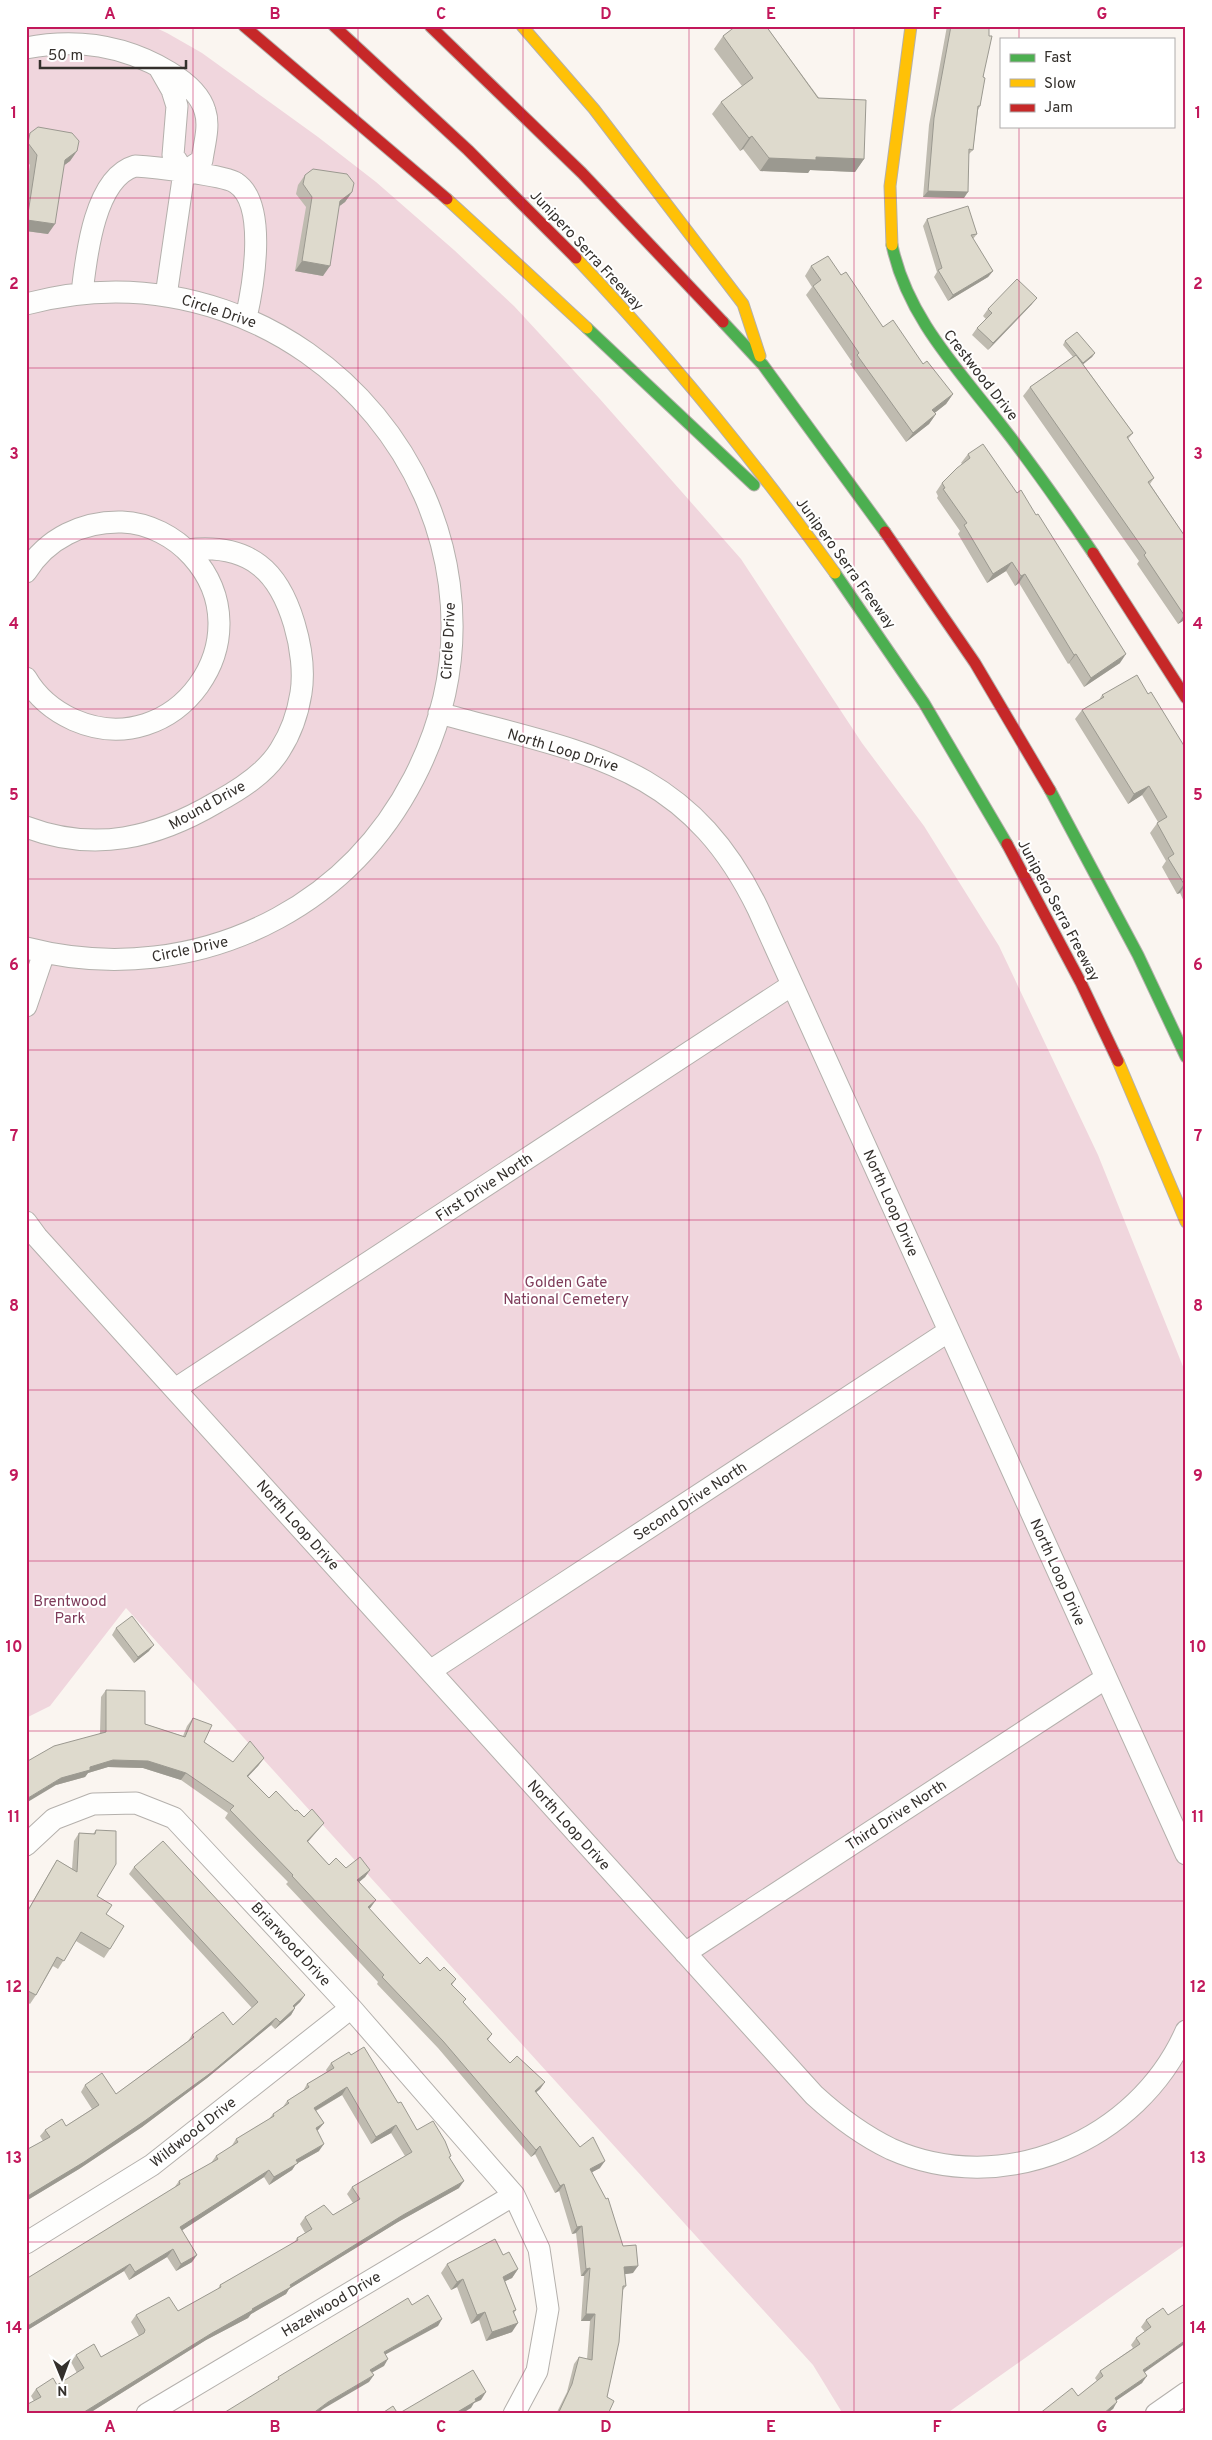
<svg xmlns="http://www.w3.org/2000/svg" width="1212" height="2440" font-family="Overpass,sans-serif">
	<rect width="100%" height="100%" fill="#faf5f0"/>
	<!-- green -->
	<path fill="#f0d6dd" d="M26,26H152L167,33L202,53L318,137L376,182L454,250L514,306L599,398L741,559L862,743L924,826L999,946L1098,1155L1186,1374V2244L946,2414H843L813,2365L126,1608L50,1706L26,1718Z"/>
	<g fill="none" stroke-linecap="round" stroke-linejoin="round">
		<!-- street casing -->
		<g stroke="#b4b0ac" stroke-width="23">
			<path id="street" d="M26,48C78,38 124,45 169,72C184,81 200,93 205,111C210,126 204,145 202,160L184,172
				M160,69L172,90L177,106L173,155L184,172L166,296
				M82,293C86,258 94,178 135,166C152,167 225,175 236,183C268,204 253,287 246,318
				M26,304C306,230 548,518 414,778C383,838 337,886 278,918C201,960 111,970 26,948
				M26,572C47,538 83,521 122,522C149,523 175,537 192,556C266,638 175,764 74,720C54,711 37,697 26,678
				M439,713C582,753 687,762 758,909L1186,1854
				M26,827C95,853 156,838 217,802C241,789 266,773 280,750C291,733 298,712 301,693C307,655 291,589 259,565C238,549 212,547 187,550
				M26,1006L44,953
				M26,1222L37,1237L814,2095C838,2117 862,2135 891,2149C1003,2199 1138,2141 1186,2031
				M175,1389L792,985
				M430,1671L949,1331
				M26,1845L54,1819L93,1804L136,1803L174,1818L351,2008L514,2195L539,2249L548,2309L537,2371L514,2414
				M685,1953L1106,1678
				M26,2243L152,2165L351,2008
				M147,2414L514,2195
				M1156,2414L1186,2393"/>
		</g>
		<!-- fast casing -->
		<g stroke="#b4b0ac" stroke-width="13">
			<path id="fast" d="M892,245C907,317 958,369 1002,426C1034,467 1064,510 1093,553
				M723,322L763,365L885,532
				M587,328L754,485
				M835,573L924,703L1007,844
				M1050,790L1138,955L1186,1057"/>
		</g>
		<!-- slow casing -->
		<g stroke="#b4b0ac" stroke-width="13">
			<path id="slow" d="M522,26L594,109L743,304L760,356
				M447,199L587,328
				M892,245L890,186L911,26
				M576,258C670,357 756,463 835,573
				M1118,1061L1186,1222"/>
		</g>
		<!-- jam casing -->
		<g stroke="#b4b0ac" stroke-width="13">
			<path id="jam" d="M244,26L447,199
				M334,26L468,150L576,258
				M430,26L582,173L723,322
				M885,532L975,663L1050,790
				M1093,553L1186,698
				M1007,844L1081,983L1118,1061"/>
		</g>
		<!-- street -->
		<use href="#street" stroke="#fefefd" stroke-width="21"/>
		<!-- fast -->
		<use href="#fast" stroke="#4caf50" stroke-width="11"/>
		<!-- slow -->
		<use href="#slow" stroke="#ffc107" stroke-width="11"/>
		<!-- jam -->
		<use href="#jam" stroke="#c62828" stroke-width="11"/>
	</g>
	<!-- wall -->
	<path fill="#bfbbb0" d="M733,26H766L864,159L855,172L810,170L808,173L760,171L743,149L740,151L712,114L721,102L742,86L714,49L723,36L731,30Z
		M947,26H989L980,106L978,110L973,150L969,154L964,198L923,197L929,125Z
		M30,133L77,151L70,161L64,165L48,234L26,231V191L30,165L26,160V138Z
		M305,175L352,192L345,202L339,206L323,276L295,271L306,207L296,194L298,185Z
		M927,219L977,234L973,239L993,271L988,277L948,301L934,277L937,272L923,226Z
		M811,266L841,275L883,327L923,364L953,394L946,404L934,413L936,414L929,424L906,442L850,364L852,362L806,295L812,287L805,276Z
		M1032,304L988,350L972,335L977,328L986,319L983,316L988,309Z
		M1065,341L1095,353L1092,357L1083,364L1133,433L1128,439L1154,478L1150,484L1184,535L1186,534V619L1178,624L1137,564L1139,561L1023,396L1030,387L1073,357L1063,345Z
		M968,454L1120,663L1084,687L1069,663L1068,664L1019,583L1015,586L1006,571L987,583L958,534L960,531L937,498L938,496L936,492L942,483L962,464L961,463Z
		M1148,694L1186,749V906L1180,893L1177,894L1162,867L1166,861L1150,833L1158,822L1142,795L1128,804L1075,719L1082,710L1099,700L1102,695Z
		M116,1628L149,1651L134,1663L112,1635Z
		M106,1690L145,1724L183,1736L187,1726L193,1718L204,1742L233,1762L264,1758L258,1766L248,1776L269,1798L295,1811L304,1817L324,1823L318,1830L308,1842L329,1865L346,1868L370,1870L365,1877L359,1882L371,1907L369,1909L420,1964L440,1971L456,1979L452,1985L463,2003L492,2034L488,2040L510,2063L545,2082L540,2089L536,2092L580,2147L600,2168L592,2172L623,2246L633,2273L625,2274L626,2286L623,2290L607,2397L608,2414H556L567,2392L574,2364L579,2357L587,2359L590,2321H581L584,2276H581L576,2233L572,2234L559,2191L555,2193L535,2154L531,2157L438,2048L377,1984L378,1982L286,1884L288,1882L225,1818L228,1813L181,1780L143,1768L108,1767L88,1773L85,1777L56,1785L100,1733L101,1697Z
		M96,1830L97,1896L106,1914L110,1949L104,1958L76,1941L58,1969L53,1966L36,1995L30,2004L26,2001V1913L52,1868L57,1860L72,1869L74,1841L79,1833L93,1834Z
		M134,1867L305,1995L300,2002L295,2007V2008L291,2015L275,2029L271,2025L207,2078L142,2127L79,2169L26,2201V2150L43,2141L40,2136L45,2130L66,2126L92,2109L81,2092L85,2085L116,2094L188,2041L192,2035L233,2025L252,2008L129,1874Z
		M351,2055L398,2103L417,2130L450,2158L459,2188L398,2222L289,2289L286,2294L251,2314L248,2318L206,2340L88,2414H26L34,2401L31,2396L36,2389L57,2385L77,2373L71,2362L76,2355L101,2357L139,2336L131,2322L136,2315L178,2311L218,2289L220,2285L294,2243L297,2238L305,2233L300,2224L305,2217L333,2215L353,2203L347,2194L352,2187L405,2156L391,2133L371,2144L342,2095L316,2111L324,2123L317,2131L319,2151L296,2164L292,2170L269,2185L264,2177L182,2230L192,2262L176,2271L167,2257L129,2280L124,2271L26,2331V2279L174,2188L179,2181L211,2163L216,2156L231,2147L236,2139L269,2119L273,2114L283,2107L287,2101L303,2091L307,2084L327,2072L326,2070L331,2063Z
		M503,2255L518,2269L512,2278L505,2281L516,2310L514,2313L512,2332L486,2341L479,2320L471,2324L457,2287L451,2290L441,2273L447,2264Z
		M1163,2308L1142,2383L1116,2400L1113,2409L1078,2396L1097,2381L1095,2378L1100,2371L1133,2348L1131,2345L1136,2338L1145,2332L1141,2327L1146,2320Z"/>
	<!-- shaded-wall -->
	<path fill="#9b9990" d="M752,136L743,149L740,151L749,138Z
		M77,151L70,161L58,170L65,160Z
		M816,157L864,159L855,172L810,170L808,173L760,171L769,158Z
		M928,191L968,192L964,198L923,197Z
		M352,192L345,202L333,211L340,201Z
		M27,220L55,224L48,234L26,231V221Z
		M302,261L330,266L323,276L295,271Z
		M993,271L988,277L948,301L953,295Z
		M1037,298L1032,304L988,350L993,343Z
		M1095,353L1092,357L1081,366L1083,363Z
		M953,394L946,404L926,420L932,410Z
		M936,414L929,424L906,442L913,433Z
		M1012,562L1006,571L987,583L993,574Z
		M1025,574L1019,583L1015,586L1021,576Z
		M1186,614V619L1178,624L1184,615Z
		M1076,654L1069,663L1068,664L1074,655Z
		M1126,654L1120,663L1084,687L1091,678Z
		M1149,786L1142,795L1128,804L1134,794Z
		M1184,884H1186L1180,893L1177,894Z
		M154,1645L149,1651L134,1663L138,1657Z
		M264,1758L258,1766L242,1783L247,1776Z
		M113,1760L148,1761L186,1773L181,1780L143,1768L108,1767L88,1773L85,1777L56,1785L26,1803V1800L28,1798L61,1778L90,1767Z
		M324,1823L318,1830L302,1848L307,1841Z
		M370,1870L365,1877L352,1888L357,1880Z
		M376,1900L371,1907L363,1915L368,1907Z
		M305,1995L300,2002L288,2013L293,2006Z
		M295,2008L291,2015L275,2029L280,2022Z
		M276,2018L271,2025L207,2078L142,2127L79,2169L26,2201V2197Z
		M545,2082L540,2089L530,2098L535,2091Z
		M347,2087L342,2095L308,2115L314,2108Z
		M324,2123L318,2130L311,2135L316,2128Z
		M396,2125L391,2133L371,2144L376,2137Z
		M324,2144L319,2151L296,2164L292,2170L269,2185L274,2177L296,2160Z
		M540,2146L535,2154L531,2157L536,2150Z
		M605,2161L600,2168L585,2176L590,2169Z
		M269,2170L264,2177L175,2235L180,2227Z
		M464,2181L459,2188L398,2222L289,2289L286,2294L251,2314L248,2318L206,2340L88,2414H81L212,2333L252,2309L290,2285L403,2215Z
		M564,2184L559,2191L555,2193L560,2186Z
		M582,2226L576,2233L572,2234L577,2227Z
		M173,2249L167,2257L129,2280L135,2272Z
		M197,2255L192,2262L176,2271L181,2264Z
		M130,2264L124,2271L26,2331V2327Z
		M638,2266L633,2273L619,2275L624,2267Z
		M590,2268L584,2276H581L586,2269Z
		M518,2269L512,2278L497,2285L503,2277Z
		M463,2279L457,2287L451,2290L457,2282Z
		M485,2312L479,2320L471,2324L477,2315Z
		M586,2314H595L590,2321H581Z
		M442,2319L438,2326L379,2358L384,2352Z
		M518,2323L512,2332L486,2341L492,2332Z
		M1186,2340V2343L1138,2377L1143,2370Z
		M388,2359L384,2366L366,2376L370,2370Z
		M374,2375L369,2382L323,2409L317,2414H312L328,2402Z
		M1147,2376L1142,2383L1110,2405L1115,2398Z
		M486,2392L481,2400L474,2403L471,2408L461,2414H454L475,2399Z
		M1117,2402L1113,2409L1106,2414H1103Z"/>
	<!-- building -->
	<path fill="#dedacd" stroke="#9b9990" d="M736,26H766L818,98L866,100L864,159L816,157V160L769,158L752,136L749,138L721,102L753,78L723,36Z
		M951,26H989V36H992L983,77L985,78L980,106H978L973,150L969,149L968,192L928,191L934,118Z
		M38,127L72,133L79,141L77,151L65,160L55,224L27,220L37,155L28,143L30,133Z
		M313,169L347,174L354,183L352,192L340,201L330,266L302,261L312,197L303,184L305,175Z
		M968,206L977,234L971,235L993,271L953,295L938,270L942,268L927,219Z
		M828,256L841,275L846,272L883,327L893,320L923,364L927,361L953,394L932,410L936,414L913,433L857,355L859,353L813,286L821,280L811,266Z
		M1017,279L1037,298L993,343L977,328L992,313L988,309Z
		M1077,332L1095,353L1083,363L1065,341Z
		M1076,355L1133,433L1127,437L1154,478L1148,482L1184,535L1186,534V614L1184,615L1144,555L1146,553L1030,387Z
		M983,444L1017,493L1021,490L1036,515L1038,514L1126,654L1091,678L1076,654L1074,655L1025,574L1021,576L1012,562L993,574L964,525L967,523L943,489L945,488L942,483L957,468L970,458L968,454Z
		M1137,675L1148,694L1151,692L1186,749V884H1184L1168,858L1174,854L1157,823L1167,817L1149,786L1134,794L1082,710L1104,697L1102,695Z
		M132,1616L154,1645L138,1657L116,1628Z
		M106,1690L145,1691V1724L185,1737L193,1718L212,1725L204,1742L233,1762L250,1741L264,1758L247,1776L269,1798L276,1791L295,1811L297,1810L304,1817L312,1809L324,1823L307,1841L329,1865L336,1858L346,1868L360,1857L370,1870L357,1880L376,1900L368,1907L420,1964L427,1957L440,1971L444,1967L456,1979L451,1984L466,1999L463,2002L492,2034L487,2039L510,2063L517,2056L545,2082L535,2091L580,2147L593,2137L605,2161L590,2169L606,2199L608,2198L623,2246L636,2245L638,2266L624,2267L626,2286H623L619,2342L607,2397L614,2401L608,2414H558L572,2384L579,2357L592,2360L595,2314H586L590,2268L586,2269L582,2226L577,2227L564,2184L560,2186L540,2146L536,2150L443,2041L382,1977L384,1975L292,1876L293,1875L230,1810L234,1806L186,1773L148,1761L113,1760L90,1767V1770L61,1778L28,1798L26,1800V1762L54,1746L106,1732Z
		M96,1830L116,1831V1864L97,1896L112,1905L106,1914L124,1926L110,1949L81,1932L64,1961L57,1957L36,1995L28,1991L26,1993V1914L57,1860L77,1872L79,1833L95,1834Z
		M163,1841L305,1995L293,2006L295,2008L280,2022L276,2018L212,2072L146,2120L84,2162L26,2197V2150L50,2137L45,2130L62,2119L66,2126L99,2105L85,2085L102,2073L116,2094L194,2037L192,2035L223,2012L233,2025L258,2002L134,1867Z
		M364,2047L398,2103L401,2102L417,2130L433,2121L445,2141L451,2156L449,2157L464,2181L403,2215L290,2285L291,2287L252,2309L253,2310L212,2333L81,2414H26V2405L41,2397L36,2389L53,2378L57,2385L84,2368L76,2355L94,2344L101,2357L144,2333L145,2330L136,2315L169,2297L178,2311L221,2287L220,2285L298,2240L297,2238L312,2229L305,2217L324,2205L333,2215L360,2199L352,2187L412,2152L396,2125L376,2137L347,2087L314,2108L324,2123L316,2128L324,2144L296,2160L298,2163L274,2177L269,2170L180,2227L197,2255L181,2264L173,2249L135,2272L130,2264L26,2327V2279L180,2184L179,2181L218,2159L216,2156L238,2142L236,2139L274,2116L273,2114L289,2103L287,2101L309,2087L307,2084L334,2068L331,2063L349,2052L351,2055Z
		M495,2239L503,2255L509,2252L518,2269L503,2277L516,2310L513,2311L518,2323L492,2332L485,2312L477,2315L463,2279L457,2282L447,2264Z
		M428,2295L442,2319L384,2352L388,2359L370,2370L374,2375L328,2402L312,2414H222L279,2379L278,2377L408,2298L412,2305Z
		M1186,2303V2340L1143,2370L1147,2376L1115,2398L1117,2402L1103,2414H1039L1072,2388L1078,2396L1103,2376L1100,2371L1140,2344L1136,2338L1151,2327L1146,2320L1163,2308L1168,2315Z
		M473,2370L486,2392L475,2399L476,2401L454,2414H381L393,2406L398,2414Z"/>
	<!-- grid -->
	<path fill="none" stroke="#c2185b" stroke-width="1" stroke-opacity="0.55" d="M193,26V2414M358,26V2414M523,26V2414M689,26V2414M854,26V2414M1019,26V39M1019,126V2414M26,198H1186M26,368H1186M26,539H1186M26,709H1186M26,879H1186M26,1050H1186M26,1220H1186M26,1390H1186M26,1561H1186M26,1731H1186M26,1901H1186M26,2072H1186M26,2242H1186"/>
	<g text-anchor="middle" stroke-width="4" stroke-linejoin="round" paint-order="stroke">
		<!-- street labels -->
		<g font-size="15" fill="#34302c" stroke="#fff">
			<text transform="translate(587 250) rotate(47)" y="5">Junipero Serra Freeway</text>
			<text transform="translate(219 311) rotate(18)" y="5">Circle Drive</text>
			<text transform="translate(981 375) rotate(52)" y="5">Crestwood Drive</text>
			<text transform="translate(846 563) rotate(54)" y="5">Junipero Serra Freeway</text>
			<text transform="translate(448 641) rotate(-87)" y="5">Circle Drive</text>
			<text transform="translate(563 750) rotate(17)" y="5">North Loop Drive</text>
			<text transform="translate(207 805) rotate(-29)" y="5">Mound Drive</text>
			<text transform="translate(1059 910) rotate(62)" y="5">Junipero Serra Freeway</text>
			<text transform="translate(190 949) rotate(-12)" y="5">Circle Drive</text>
			<text transform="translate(484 1187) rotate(-33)" y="5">First Drive North</text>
			<text transform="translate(891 1203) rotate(66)" y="5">North Loop Drive</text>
			<text transform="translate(690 1501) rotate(-33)" y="5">Second Drive North</text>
			<text transform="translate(298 1525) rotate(48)" y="5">North Loop Drive</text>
			<text transform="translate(1058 1572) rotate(66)" y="5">North Loop Drive</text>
			<text transform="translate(896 1815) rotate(-33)" y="5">Third Drive North</text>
			<text transform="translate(569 1825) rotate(48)" y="5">North Loop Drive</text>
			<text transform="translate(291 1944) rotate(47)" y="5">Briarwood Drive</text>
			<text transform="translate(193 2132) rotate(-38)" y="5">Wildwood Drive</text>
			<text transform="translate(331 2304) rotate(-31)" y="5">Hazelwood Drive</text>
		</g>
		<!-- park labels -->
		<g font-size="15" fill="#7e3b59" stroke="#fff">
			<text x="566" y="1287">Golden Gate<tspan x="566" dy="17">National Cemetery</tspan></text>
			<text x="70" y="1606">Brentwood<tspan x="70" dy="17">Park</tspan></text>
		</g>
	</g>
	<!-- border -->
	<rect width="1212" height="2440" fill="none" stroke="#ffffff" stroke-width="55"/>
	<!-- legend -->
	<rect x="1000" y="38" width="175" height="90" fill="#ffffff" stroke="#aeacab"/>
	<rect x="1010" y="54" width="25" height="8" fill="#4caf50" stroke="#aeacab"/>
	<text x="1044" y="62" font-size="15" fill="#34302c">Fast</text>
	<rect x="1010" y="79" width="25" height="8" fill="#ffc107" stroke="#aeacab"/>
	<text x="1044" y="88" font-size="15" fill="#34302c">Slow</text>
	<rect x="1010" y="104" width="25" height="8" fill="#c62828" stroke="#aeacab"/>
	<text x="1044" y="112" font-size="15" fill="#34302c">Jam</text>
	<!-- north arrow -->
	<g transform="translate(62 2378) rotate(179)" stroke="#ffffff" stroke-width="4" paint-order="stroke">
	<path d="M0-4L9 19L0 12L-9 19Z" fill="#34302c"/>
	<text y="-8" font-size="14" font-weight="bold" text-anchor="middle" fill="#34302c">N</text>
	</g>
	<!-- scale -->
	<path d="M40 60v8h146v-8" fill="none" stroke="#34302c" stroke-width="2.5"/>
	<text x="48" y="60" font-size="15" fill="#34302c" stroke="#ffffff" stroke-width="4" paint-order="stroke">50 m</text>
	<rect x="28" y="28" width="1156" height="2384" fill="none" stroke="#c2185b" stroke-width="2"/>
	<g font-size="16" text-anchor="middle" font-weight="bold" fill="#c2185b">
		<text x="110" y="19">A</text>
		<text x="275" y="19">B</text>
		<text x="441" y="19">C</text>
		<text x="606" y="19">D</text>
		<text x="771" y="19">E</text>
		<text x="937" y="19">F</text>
		<text x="1102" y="19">G</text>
		<text x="14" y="118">1</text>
		<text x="1198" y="118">1</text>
		<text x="14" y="289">2</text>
		<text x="1198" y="289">2</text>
		<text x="14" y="459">3</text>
		<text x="1198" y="459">3</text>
		<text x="14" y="629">4</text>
		<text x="1198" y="629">4</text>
		<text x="14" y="800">5</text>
		<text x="1198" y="800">5</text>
		<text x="14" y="970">6</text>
		<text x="1198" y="970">6</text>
		<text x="14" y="1141">7</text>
		<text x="1198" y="1141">7</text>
		<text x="14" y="1311">8</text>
		<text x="1198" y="1311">8</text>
		<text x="14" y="1481">9</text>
		<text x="1198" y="1481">9</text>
		<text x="14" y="1652">10</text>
		<text x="1198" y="1652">10</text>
		<text x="14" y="1822">11</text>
		<text x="1198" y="1822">11</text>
		<text x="14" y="1992">12</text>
		<text x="1198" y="1992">12</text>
		<text x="14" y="2163">13</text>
		<text x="1198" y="2163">13</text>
		<text x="14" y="2333">14</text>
		<text x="1198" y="2333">14</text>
		<text x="110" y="2432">A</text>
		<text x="275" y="2432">B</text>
		<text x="441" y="2432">C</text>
		<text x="606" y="2432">D</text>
		<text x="771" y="2432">E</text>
		<text x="937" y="2432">F</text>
		<text x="1102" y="2432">G</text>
	</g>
</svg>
